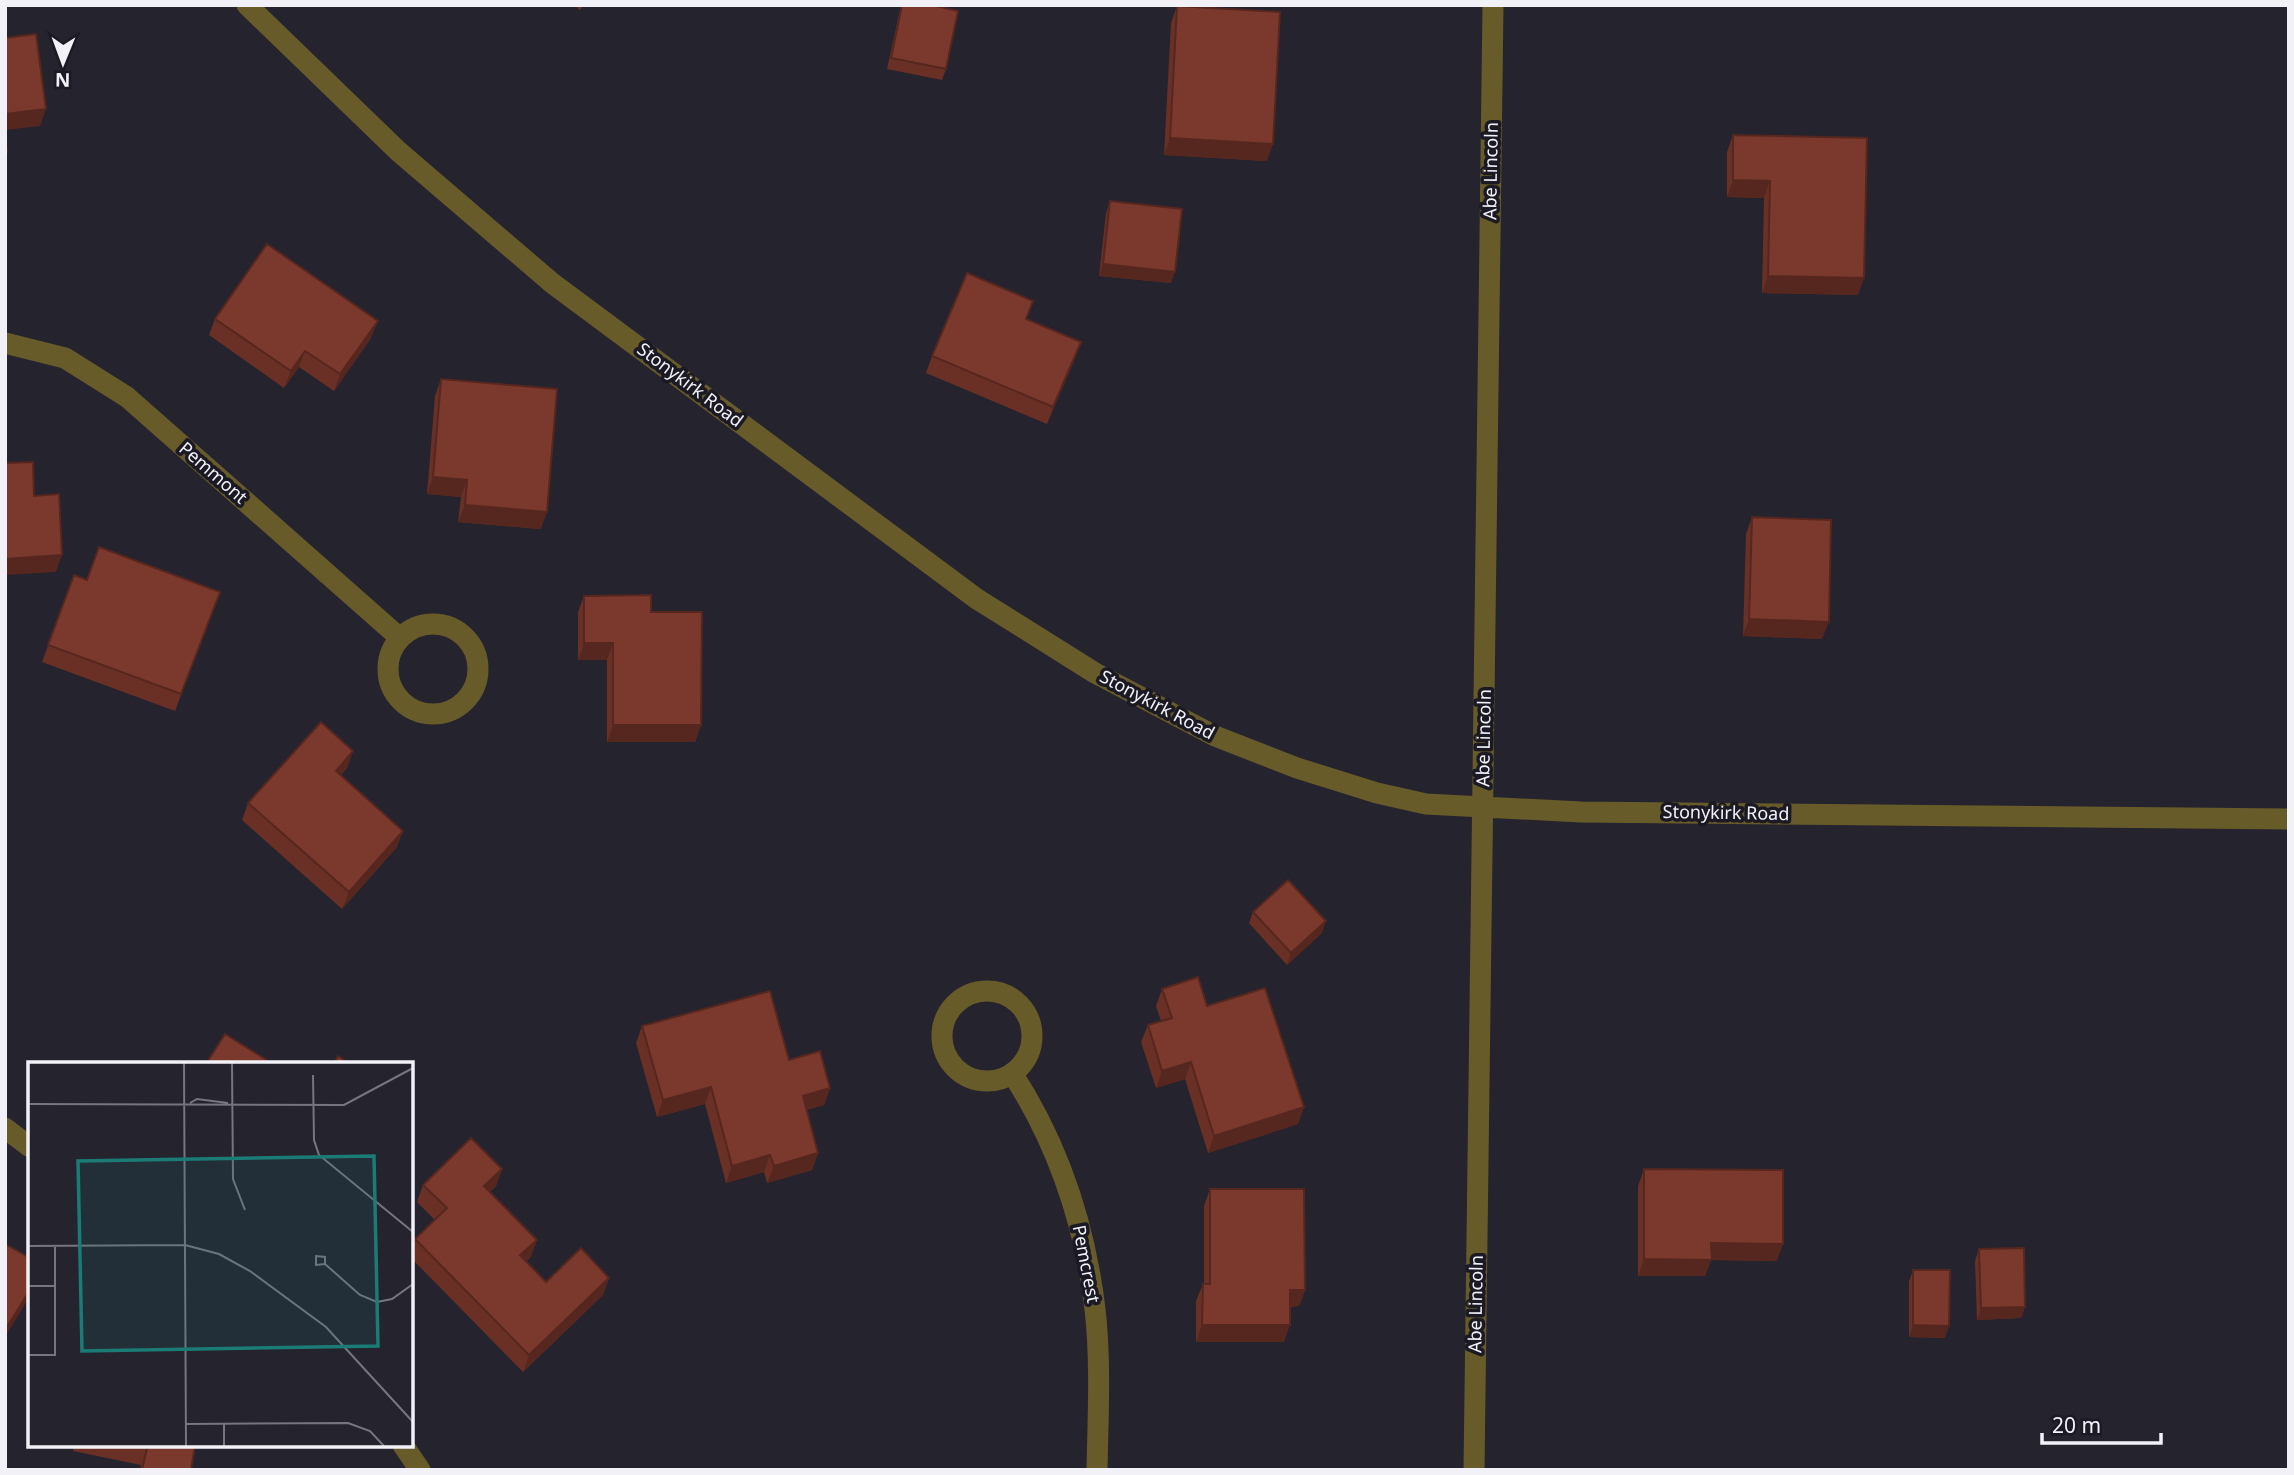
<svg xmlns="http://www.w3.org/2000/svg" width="2294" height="1475" font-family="'Noto Sans',sans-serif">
	<rect width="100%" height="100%" fill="#25232e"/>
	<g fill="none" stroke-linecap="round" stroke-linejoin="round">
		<!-- minor -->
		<path stroke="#685b2a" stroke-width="21" d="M247,5L398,151L552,283L977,599L1095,673L1215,736L1297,768L1377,793L1426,804L1581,812L2289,819
			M5,343L65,358L127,397L400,638
			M388 669a45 45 0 1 1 90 0a45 45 0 1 1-90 0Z
			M942 1036a45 45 0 1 1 90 0a45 45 0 1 1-90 0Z
			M1012,1073C1058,1144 1085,1226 1095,1309C1101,1362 1098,1417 1097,1470
			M5,1128L30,1147
			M403,1445L420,1470
			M1474,1470L1493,5"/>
	</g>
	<!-- wall -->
	<path fill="#6a3026" d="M574,5H583L580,10Z
		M901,5H931L946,69L942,80L887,69Z
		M1177,6L1267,161L1164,155L1171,23Z
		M1733,135L1858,295L1762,293L1764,198L1727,197V152Z
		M1110,201L1171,283L1099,276L1106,213Z
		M215,319L371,338L334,391L299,367L284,388L209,335Z
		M1026,320L1081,342L1047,424L926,373L932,356Z
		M441,379L541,529L458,522L461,497L427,494L435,396Z
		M1752,517L1822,639L1743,636L1746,534Z
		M74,575L87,580L220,592L175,711L42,662Z
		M584,596L651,612L701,725L695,742H607V660H578V612Z
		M353,751L347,768L341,775L397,847L342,909L242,820L248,803Z
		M1253,912L1322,933L1287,965L1249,923Z
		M1162,989L1207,1006L1304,1107L1298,1124L1208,1153L1185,1079L1156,1088L1141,1042L1148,1025L1161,1021L1156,1006Z
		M642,1026L789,1060L830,1088L824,1105L806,1110L818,1153L812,1170L767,1183L764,1172L726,1183L705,1104L657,1117L636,1043Z
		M502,1169L496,1186L490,1192L531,1257L526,1261L546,1282L609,1278L603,1295L523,1372L411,1258V1249L415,1239L435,1220L417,1202L423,1185Z
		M1644,1169L1777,1261L1711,1260L1705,1276H1638V1186Z
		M1210,1189L1305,1290L1299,1306L1290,1307L1284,1342H1196V1301L1203,1284H1204V1206Z
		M1979,1249L2025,1307L2021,1318L1977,1320L1975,1261Z
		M1913,1270L1945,1338L1909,1337V1281Z
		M74,1445H195L191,1470H140L141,1465L73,1451Z"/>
	<!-- shaded-wall -->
	<path fill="#56271f" d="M46,109L40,126L5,130V114Z
		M1170,138L1273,144L1267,161L1164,155Z
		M1733,180L1770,181L1764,198L1727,197Z
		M1103,264L1175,272L1171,283L1099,276Z
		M1768,276L1864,278L1858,295L1762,293Z
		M378,321L371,338L334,391L340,374Z
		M1081,342L1075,359L1047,424L1053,407Z
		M305,351L299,367L284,388L291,371Z
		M433,477L467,480L461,497L427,494Z
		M465,505L547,512L541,529L458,522Z
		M62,555L56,572L5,575V559Z
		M1749,619L1829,622L1822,639L1743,636Z
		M584,643H613L607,660H578Z
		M613,725H701L695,742H607Z
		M353,751L347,768L329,787L336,771Z
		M403,831L397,847L342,909L349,892Z
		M1326,921L1322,933L1287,965L1291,953Z
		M1191,1062L1185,1079L1156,1088L1162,1071Z
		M711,1087L705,1104L657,1117L663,1100Z
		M830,1088L824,1105L796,1112L803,1096Z
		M1304,1107L1298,1124L1208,1153L1214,1136Z
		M818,1153L812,1170L767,1183L774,1166Z
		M770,1155L764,1172L726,1183L732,1166Z
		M502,1169L496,1186L478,1203L484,1186Z
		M537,1240L531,1257L514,1272L520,1255Z
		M1711,1243L1783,1244L1777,1261L1711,1260L1705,1276H1638L1644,1259Z
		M609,1278L603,1295L523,1372L529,1355Z
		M30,1290V1296L5,1337V1330Z
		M1290,1290H1305L1299,1306L1284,1307Z
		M2025,1307L2021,1318L1977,1320L1981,1308Z
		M1202,1325H1290L1284,1342H1196Z
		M1913,1325L1949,1326L1945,1338L1909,1337Z"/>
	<!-- building -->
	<path fill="#7b382c" stroke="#56271f" stroke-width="2" d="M902,5H931L958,11L946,69L891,58Z
		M1177,6L1280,12L1273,144L1170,138Z
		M36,34L46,109L5,114V38Z
		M5,134L7,152H5Z
		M1733,135L1867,138L1864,278L1768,276L1770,181L1733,180Z
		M1110,201L1182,209L1175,272L1103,264Z
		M267,244L378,321L340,374L305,351L291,371L215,319Z
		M967,273L1033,301L1026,319L1081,342L1053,407L932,356Z
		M441,379L557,389L547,512L465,505L467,480L433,477Z
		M33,462L34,496L59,494L62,555L5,559V463Z
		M1752,517L1831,520L1829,622L1749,619Z
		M99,547L220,592L181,694L48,645L74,575L87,580Z
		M651,595V612H702L701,725H613V643H584V596Z
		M321,722L353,751L336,771L403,831L349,892L248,803Z
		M1288,880L1326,921L1291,953L1253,912Z
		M1198,977L1207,1006L1265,988L1304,1107L1214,1136L1191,1062L1162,1071L1148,1025L1172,1018L1162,989Z
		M770,991L789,1060L820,1051L830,1088L803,1096L818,1153L774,1166L770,1155L732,1166L711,1087L663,1100L642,1026Z
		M225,1034L273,1064H206Z
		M338,1056L350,1064H334Z
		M471,1138L502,1169L484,1186L537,1240L520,1255L546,1282L581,1248L609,1278L529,1355L415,1239L447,1208L423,1185Z
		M1644,1169L1783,1170V1244L1711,1243L1712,1260L1644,1259Z
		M1210,1189H1304L1305,1290H1290V1325H1202L1203,1284H1210Z
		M5,1244L30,1258V1290L5,1330Z
		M2024,1248L2025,1307L1981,1308L1979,1249Z
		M1913,1270H1950L1949,1326L1913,1325Z
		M133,1445H195L191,1470H142L147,1448Z"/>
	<g text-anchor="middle" stroke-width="7" stroke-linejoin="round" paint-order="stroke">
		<!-- street labels -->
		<g font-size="18" fill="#f2f1f8" stroke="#1b1a24">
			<text transform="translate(1491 171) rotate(-89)" y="6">Abe Lincoln</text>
			<text transform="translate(690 385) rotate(37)" y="6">Stonykirk Road</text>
			<text transform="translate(213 473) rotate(41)" y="6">Pemmont</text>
			<text transform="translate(1157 705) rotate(28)" y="6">Stonykirk Road</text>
			<text transform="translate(1484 738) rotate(-89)" y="6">Abe Lincoln</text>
			<text transform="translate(1726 813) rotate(1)" y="6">Stonykirk Road</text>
			<text transform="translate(1086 1264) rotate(79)" y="6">Pemcrest</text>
			<text transform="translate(1476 1304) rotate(-89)" y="6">Abe Lincoln</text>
		</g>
	</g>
	<!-- overview -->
	<g transform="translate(28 1062)">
		<rect width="385" height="385" fill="#25232e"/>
		<path fill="none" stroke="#77757f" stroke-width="2" d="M156,1L158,384M204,1L205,117L217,148M285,13L286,78L291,93L385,170M162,41L169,37L200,41M0,42L316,43L385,6M0,184L157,183L191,192L222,209L298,265L385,360M297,202V195L288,194V203L297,202L332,233L349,240L364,237L385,222M0,224H27M0,293H27V184M157,362L320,361L342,369L356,384M196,362V384"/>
		<path fill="#1a7c75" fill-opacity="0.15" stroke="#1a7c75" stroke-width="3.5" d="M346,94L350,284L54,289L50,99Z"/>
		<rect width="385" height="385" fill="none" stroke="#f2f1f8" stroke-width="3.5"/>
	</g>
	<!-- border -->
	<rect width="2294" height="1475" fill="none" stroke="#f2f1f8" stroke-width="14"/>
	<!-- north arrow -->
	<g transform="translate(63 63) rotate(181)" stroke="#1b1a24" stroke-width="5" paint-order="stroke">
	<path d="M0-5L12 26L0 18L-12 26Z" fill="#f2f1f8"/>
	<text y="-10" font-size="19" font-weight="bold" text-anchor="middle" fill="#f2f1f8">N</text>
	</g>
	<!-- scale -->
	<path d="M2042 1433v10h119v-10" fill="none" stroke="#f2f1f8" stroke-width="3.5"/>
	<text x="2052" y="1433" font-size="21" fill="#f2f1f8" stroke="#1b1a24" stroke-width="5" paint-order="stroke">20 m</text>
</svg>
